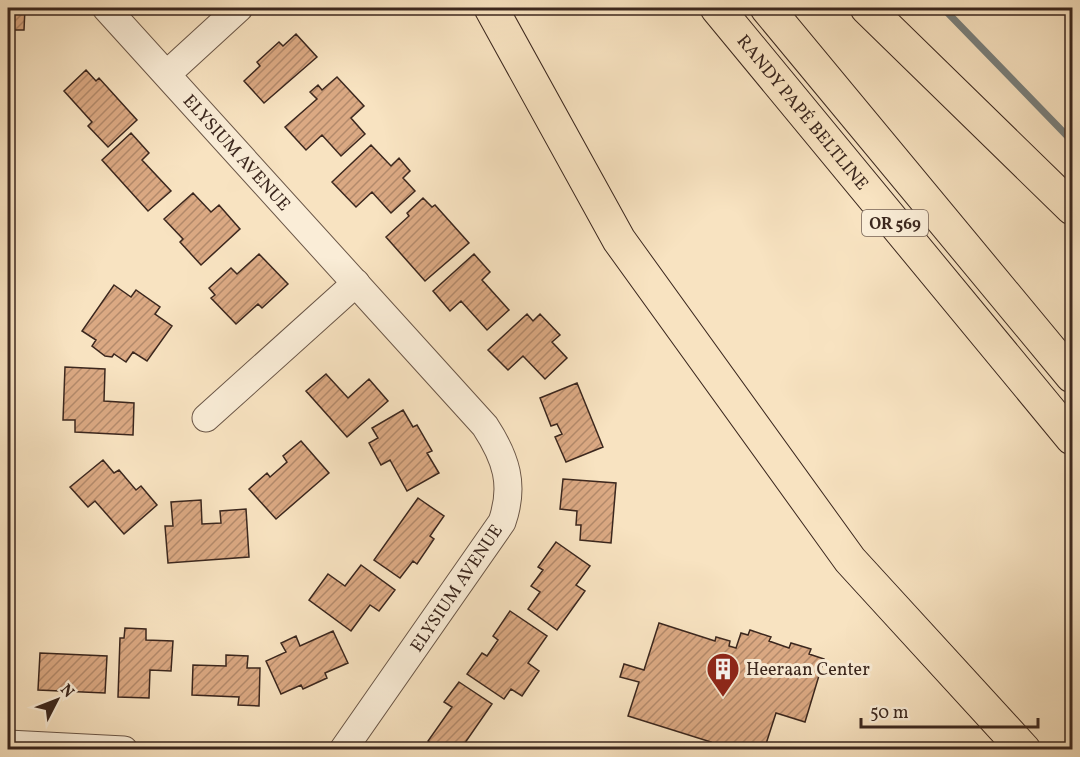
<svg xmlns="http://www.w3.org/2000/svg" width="1080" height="757" font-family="Vollkorn,serif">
	<defs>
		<pattern id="building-hatch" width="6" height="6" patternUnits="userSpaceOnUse" patternTransform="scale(1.5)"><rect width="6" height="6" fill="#dba983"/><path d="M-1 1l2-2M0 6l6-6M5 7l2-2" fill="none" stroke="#b38a6b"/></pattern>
	</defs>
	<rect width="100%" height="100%" fill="#f8e3c1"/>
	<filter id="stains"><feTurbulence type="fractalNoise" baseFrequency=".00333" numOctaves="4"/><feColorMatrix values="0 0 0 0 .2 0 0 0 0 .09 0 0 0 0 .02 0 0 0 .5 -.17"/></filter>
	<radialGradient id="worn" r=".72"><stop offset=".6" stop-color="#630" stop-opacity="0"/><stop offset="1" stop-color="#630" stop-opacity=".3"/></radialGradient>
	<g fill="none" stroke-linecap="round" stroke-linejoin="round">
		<!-- stream -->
		<path stroke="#79807d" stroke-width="7" d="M943,8L1072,141"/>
	</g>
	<!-- building -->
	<path fill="url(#building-hatch)" stroke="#3b271e" stroke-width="1.5" d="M8,8H25L24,30H8Z
		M296,34L317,57L264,103L244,81L260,66L257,62L279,42L283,46Z
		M86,70L96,81L99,78L137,120L108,147L88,126L92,122L64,91Z
		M337,77L364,106L351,118L365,134L341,156L322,135L306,150L285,127L317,99L310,92L318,85L322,90Z
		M131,133L149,153L142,160L171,191L148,211L102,160Z
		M371,145L391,166L399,158L410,171L403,178L415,191L391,213L372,192L356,207L332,182Z
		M193,193L211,212L219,205L240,229L201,265L180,242L183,239L164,219Z
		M423,198L432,207L435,205L469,243L425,281L386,237L409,216L407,213Z
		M259,254L288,284L262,308L258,304L236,324L211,298L215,295L209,288L231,268L237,274Z
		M474,254L490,272L482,280L509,310L487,330L461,301L450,311L433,291Z
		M114,285L131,297L136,290L160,307L155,314L172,326L147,361L133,352L126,362L114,354L112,357L105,356L92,346L96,340L82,331Z
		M527,314L533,321L540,314L560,335L552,342L567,358L545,379L523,356L508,370L488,350Z
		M65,367L105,369L104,401L134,403L133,435L75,432V420H63Z
		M326,374L348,398L369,379L388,401L347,437L306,391Z
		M577,383L603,447L566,462L555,437L562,434L557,424L551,426L540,398Z
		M403,410L413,427L417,425L432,451L427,453L439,473L407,491L390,460L381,465L369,443L378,438L372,428Z
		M301,441L329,473L276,519L249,489L267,473L270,477L287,462L283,456Z
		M103,460L114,473L119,470L136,490L141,486L157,505L124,534L95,501L88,507L70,487Z
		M563,479L616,483L611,543L580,540L581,525H576L577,511L560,509Z
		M418,498L444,516L430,536L434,539L417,564L413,561L400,578L374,560Z
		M201,500L202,524L221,523L220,511L246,509L249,557L168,563L165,526H173L171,502Z
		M556,542L590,566L576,585L585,591L557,630L528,609L540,592L531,586L543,570L538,567Z
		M361,565L395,590L379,611L370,605L351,631L309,600L328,574L345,586Z
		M510,611L547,636L528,663L539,671L522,696L511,689L504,699L467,674L482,653L487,656L498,640L493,636Z
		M659,623L715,641L716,637L730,641L729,646L736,648L741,633L748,635L750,630L771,637L769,641L789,648L791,643L811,649L809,654L824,659L805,722L776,713L764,750H709L711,742L628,716L639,682L620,677L624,664L644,670Z
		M659,623L715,641L716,637L730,641L729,646L736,648L741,633L748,635L750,630L771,637L769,641L789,648L791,643L811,649L809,654L824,659L805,722L776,713L764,750H709L711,742L628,716L639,682L620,677L624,664L644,670Z
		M125,628L146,629V640L173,641L171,671L150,670L149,698L118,697L120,638H124Z
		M333,631L348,663L325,673L327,678L303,689L301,685L281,694L266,661L286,652L281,643L296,636L300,646Z
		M40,653L107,656L105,693L38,690Z
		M226,655L248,656L247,668H260L259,706L238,705L239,697L192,695L193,665L226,666Z
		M459,682L492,704L460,750H440L428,741L452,707L444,702Z"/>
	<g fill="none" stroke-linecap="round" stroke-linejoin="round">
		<!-- minor casing -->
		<g stroke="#6a5647" stroke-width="29">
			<g id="minor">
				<path id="s1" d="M106,8L485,426C506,458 515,485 502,522L343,750"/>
				<path d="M167,74L239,8"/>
				<path d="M206,418L356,283"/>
				<path d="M8,744L124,750"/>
			</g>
		</g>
		<!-- motorway casing -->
		<g stroke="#3b271e" stroke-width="35">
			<g id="motorway">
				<path d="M491,8L619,240L850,560L1024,750"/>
				<path id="s2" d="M717,8L1072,438"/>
				<path d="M767,8L1072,376"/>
				<path d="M867,8L1072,208"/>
			</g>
		</g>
		<!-- minor -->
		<use href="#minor" stroke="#faedd7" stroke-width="27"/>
		<!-- motorway -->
		<use href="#motorway" stroke="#f8e3c1" stroke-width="33"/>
	</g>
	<!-- icons -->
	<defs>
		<g id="building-pin" transform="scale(1.725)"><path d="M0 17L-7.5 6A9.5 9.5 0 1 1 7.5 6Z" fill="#8f2418" stroke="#faedd7"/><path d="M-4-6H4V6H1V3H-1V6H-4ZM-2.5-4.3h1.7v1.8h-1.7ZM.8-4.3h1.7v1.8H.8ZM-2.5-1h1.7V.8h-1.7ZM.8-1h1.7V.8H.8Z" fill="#fff"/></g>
	</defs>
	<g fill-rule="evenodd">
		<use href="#building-pin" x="723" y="669"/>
	</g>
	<g text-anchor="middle" stroke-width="6" stroke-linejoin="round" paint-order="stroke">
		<!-- shield labels -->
		<rect fill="#faedd7" stroke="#746256" stroke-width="1.5" x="862" y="210" width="66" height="26" rx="4.5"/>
		<g font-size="16" font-weight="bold" fill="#3b271e">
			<text x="895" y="229">OR 569</text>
		</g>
		<!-- street labels -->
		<g font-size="18" fill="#3b271e" stroke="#faedd7">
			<text dy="6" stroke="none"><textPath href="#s2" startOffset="135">RANDY PAPÉ BELTLINE</textPath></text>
			<text dy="6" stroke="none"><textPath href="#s1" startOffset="195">ELYSIUM AVENUE</textPath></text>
			<text transform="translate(456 588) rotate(-56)" y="6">ELYSIUM AVENUE</text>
		</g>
		<!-- poi labels -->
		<g font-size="18" fill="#3b271e" stroke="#faedd7" text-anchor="start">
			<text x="746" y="675">Heeraan Center</text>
		</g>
	</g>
	<!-- margin -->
	<rect width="1080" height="757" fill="none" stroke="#f8e3c1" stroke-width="30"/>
	<rect x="9" y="9" width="1062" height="739" fill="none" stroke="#3b271e" stroke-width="3"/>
	<rect x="15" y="15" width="1050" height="727" fill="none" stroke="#3b271e" stroke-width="1.5"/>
	<!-- north arrow -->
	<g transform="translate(57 700) rotate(48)" stroke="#faedd7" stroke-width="4.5" paint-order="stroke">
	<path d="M0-4.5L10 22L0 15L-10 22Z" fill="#3b271e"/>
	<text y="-9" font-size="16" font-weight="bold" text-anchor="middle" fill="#3b271e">N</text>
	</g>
	<!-- scale -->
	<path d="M861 718v9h177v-9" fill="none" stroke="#3b271e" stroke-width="3"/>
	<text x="870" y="718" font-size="18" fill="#3b271e" stroke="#faedd7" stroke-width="4.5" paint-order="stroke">50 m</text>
	<rect width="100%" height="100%" filter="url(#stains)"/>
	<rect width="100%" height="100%" fill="url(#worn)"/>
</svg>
